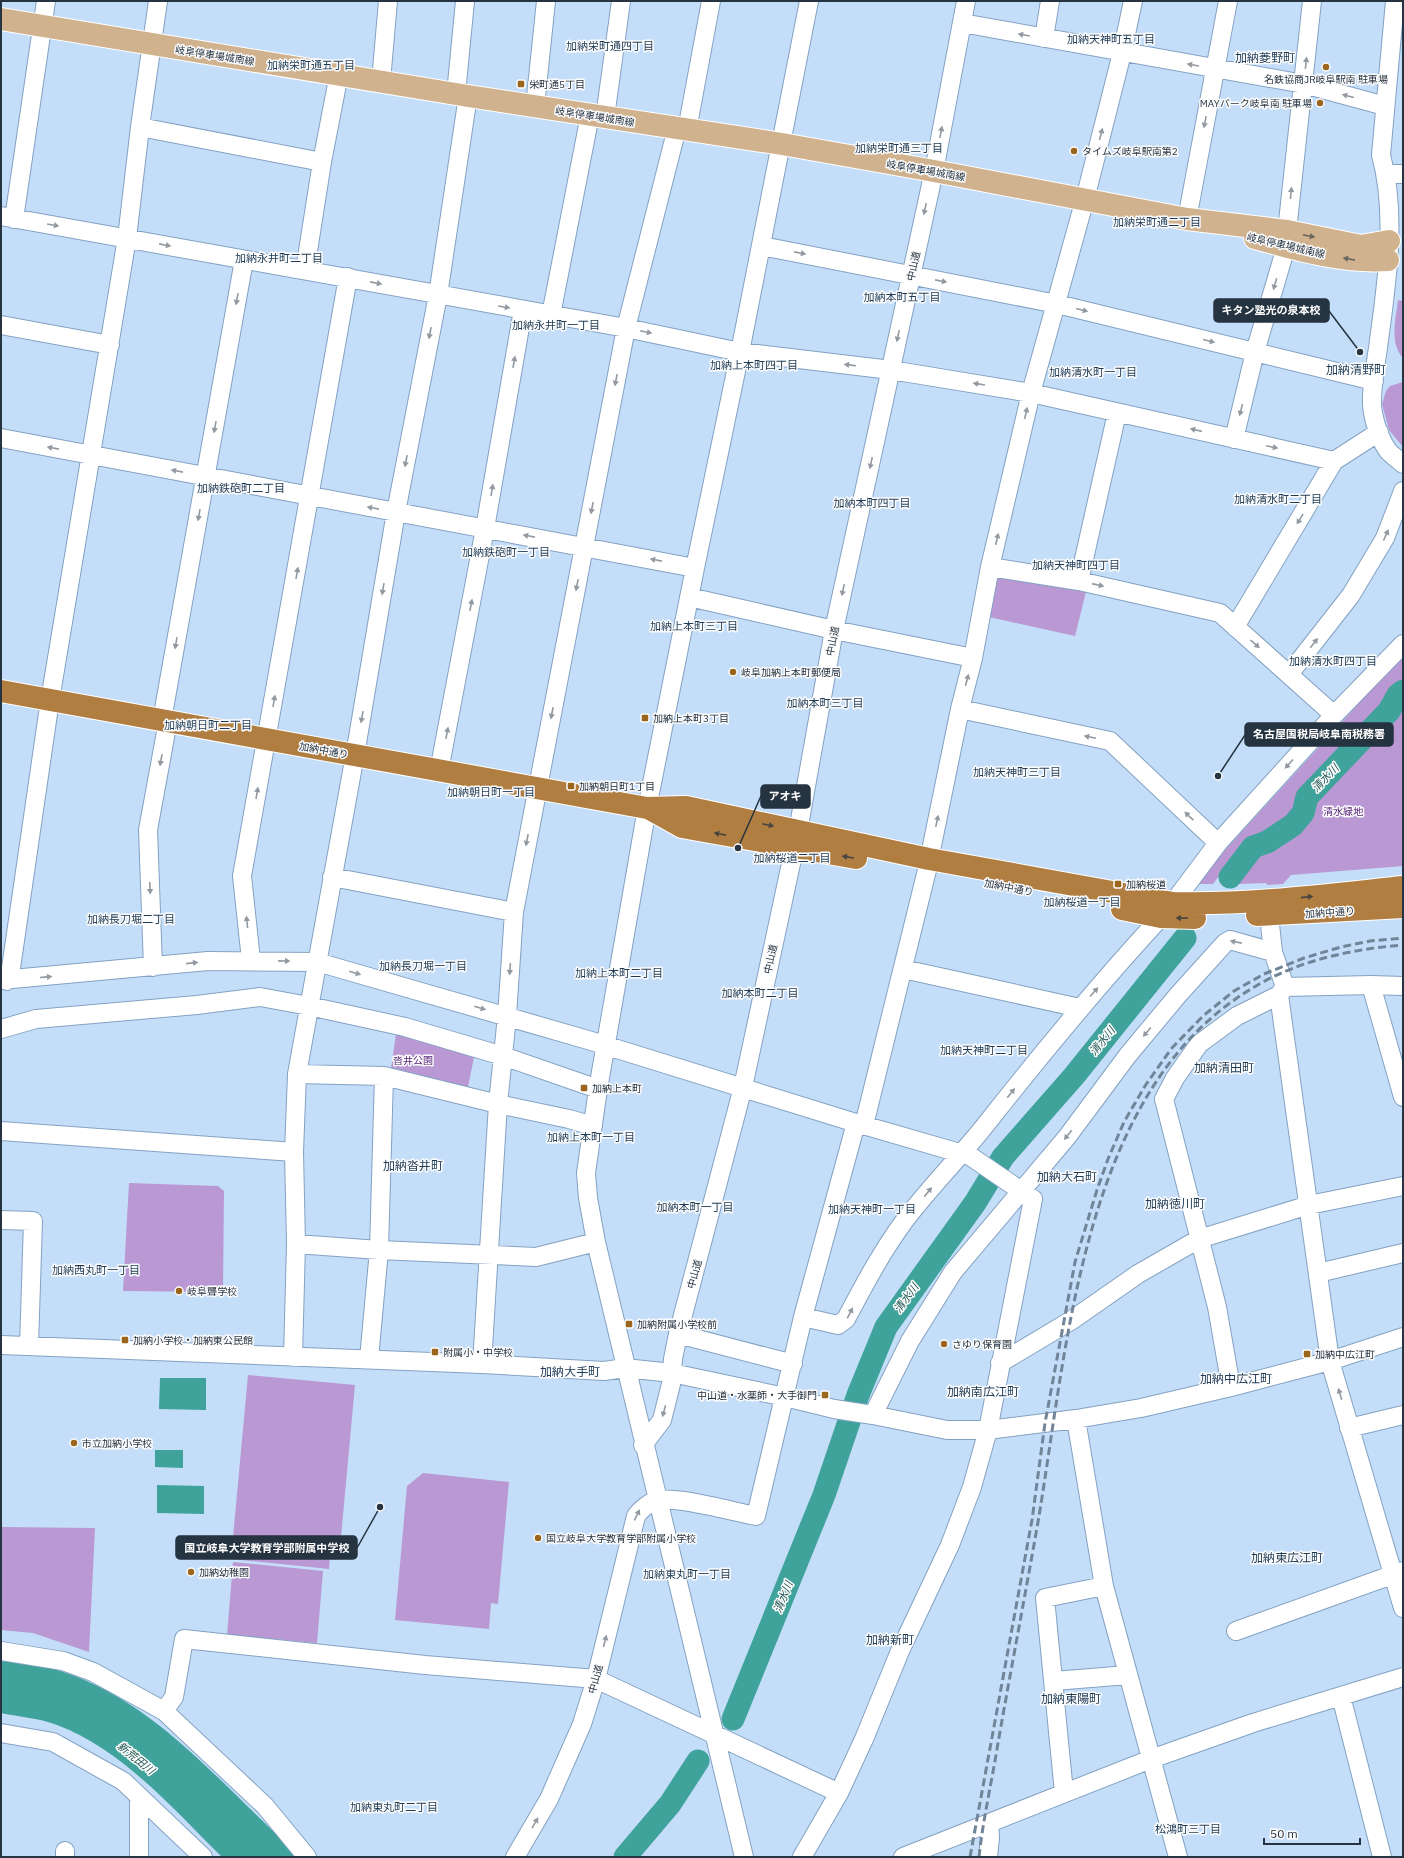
<svg xmlns="http://www.w3.org/2000/svg" width="1404" height="1858" font-family="'IBM Plex Sans','Noto Sans JP',sans-serif">
	<rect width="100%" height="100%" fill="#c4def9"/>
	<!-- green -->
	<path fill="#b998d3" d="M1398,300L1403,301V358C1389,343 1396,318 1398,300Z
		M1403,382V447L1389,430L1382,404L1386,391L1390,386Z
		M999,574L1086,592L1075,636L989,617Z
		M1403,655V866L1291,875L1283,884L1268,885L1266,883L1238,884L1222,872L1213,884H1194Z
		M396,1034L474,1057L467,1092L390,1075Z
		M129,1183L218,1186L224,1191L223,1292L123,1291Z
		M248,1375L355,1385L341,1537L336,1536L335,1544L331,1543L329,1569L231,1559Z
		M423,1473L509,1482L498,1604L491,1603L489,1629L395,1620L407,1486Z
		M1,1527L95,1528L89,1652L33,1633L1,1630Z
		M233,1562L323,1571L317,1643L227,1635Z"/>
	<!-- water -->
	<path fill="#3fa29b" d="M160,1378H206V1410L159,1409Z
		M155,1450H183V1468L155,1467Z
		M157,1485L204,1486V1514L157,1513Z
		M1,1661C96,1664 167,1727 231,1790C253,1812 277,1834 298,1857H222C174,1810 122,1749 57,1725C40,1718 19,1717 1,1713Z"/>
	<g fill="none" stroke-linecap="round" stroke-linejoin="round">
		<!-- river -->
		<path stroke="#3fa29b" stroke-width="23" d="M1230,877L1253,847L1267,842L1293,825L1303,813L1307,797L1389,711L1398,695L1403,691
			M733,1719L824,1495L858,1395L886,1327L975,1203L1003,1157L1074,1076L1185,938
			M625,1857L670,1804L698,1761"/>
		<!-- minor casing -->
		<g stroke="#83a2c2" stroke-width="20">
			<path id="minor" d="M1395,1L1381,155C1397,214 1387,281 1379,340C1377,359 1369,395 1373,413C1375,425 1381,442 1389,452C1393,456 1399,460 1403,464
				M962,23L1304,84L1385,106
				M1044,38L1050,1
				M381,81L388,1
				M456,94L465,1
				M535,106L546,1
				M605,117L621,1
				M140,127L322,162
				M687,130L711,1
				M1386,174H1403
				M1,216L626,328L740,352L891,370L1031,393L1334,461
				M14,219L46,1
				M1187,219L1228,1
				M1287,231L1312,1
				M762,246L1057,304L1374,381
				M305,270L322,162L339,74
				M551,315L590,115
				M1,325L110,345
				M1,438L695,568
				M1234,439L1255,352L1286,247
				M990,567L1079,581L1220,613L1334,715
				M1079,581L1117,413
				M689,597L834,630L973,658
				M1235,627L1334,461L1379,432
				M1290,673L1351,595L1385,538L1403,491
				M960,709L1110,741L1218,843
				M162,720L244,260
				M439,771L484,534L523,310
				M332,877L514,912
				M1173,903L1218,843L1334,715L1403,644
				M1269,915L1273,952L1285,987
				M251,960L242,876L348,277
				M153,967L148,830L168,721
				M903,969L1080,1008
				M1,980L208,961L317,962L588,1040L856,1123L970,1156L1033,1199L988,1430L972,1487L950,1545L900,1651L864,1739L839,1793L802,1857
				M7,981L11,968L50,700L127,238L140,127L158,1
				M1371,985L1403,1097
				M1279,995L1330,1361L1403,1608
				M1,1029L36,1019L197,1005L260,997L309,1006L405,1027L503,1056L598,1089
				M297,1074L384,1076L498,1104L569,1119L593,1126
				M864,1125L927,870L960,709L973,658L990,567L1031,393L1085,199L1122,53L1133,1
				M1,1131L294,1152
				M1,1220L33,1221L29,1346
				M296,1244L379,1250L536,1257L596,1242
				M1318,1273L1403,1253
				M803,1317L838,1325L846,1319C864,1285 882,1251 905,1220C931,1186 961,1156 987,1123C1043,1052 1100,983 1161,917
				M678,1334L793,1364
				M1,1345L482,1364L604,1371L625,1368L672,1373L785,1397L834,1409L873,1415L947,1430H988L1076,1419L1141,1408L1231,1387L1330,1361L1403,1337
				M293,1357L296,1244L294,1152L297,1074L355,755L396,512L438,295L468,96
				M369,1359L379,1250L384,1076
				M1000,1363L1072,1320L1138,1274L1199,1239L1309,1205L1403,1186
				M482,1364L498,1104L507,1016L514,912L626,328L677,128
				M1231,1387L1217,1307L1164,1099L1175,1078L1199,1044L1237,1016L1279,995L1285,987L1371,985L1403,986
				M873,1415L910,1341L953,1272L1067,1137L1128,1055L1178,995L1225,943L1230,940L1273,952
				M1076,1419L1104,1586L1178,1857
				M1349,1428L1403,1415
				M643,1445L662,1420L671,1384L673,1359L678,1334L743,1087L798,831L834,630L934,171L966,1
				M1236,1631L1403,1571
				M1,1651L63,1661L93,1672L164,1711L174,1697L184,1639L425,1665L596,1679L839,1793
				M1054,1681L1128,1675
				M1341,1696L1382,1857
				M164,1711L265,1806L307,1857
				M1,1733L53,1742L123,1781L203,1857
				M1064,1793L1045,1598L1104,1586
				M139,1797V1857
				M65,1857V1851
				M515,1857L549,1799L582,1724L596,1679L636,1516C641,1509 650,1502 658,1500C678,1496 734,1512 756,1516L803,1317L856,1123
				M744,1857L596,1242L588,1198L586,1173L598,1089L647,808L695,568L740,352L809,1
				M903,1857L1151,1759L1253,1723L1403,1677
				M988,1857L990,1838L989,1823"/>
		</g>
		<!-- major casing -->
		<g stroke="#fff" stroke-width="24">
			<path id="major" d="M1,19L468,96L782,144L934,171L1187,219L1287,231L1361,246L1389,241
				M1255,238C1298,250 1343,263 1388,260"/>
		</g>
		<!-- highway casing -->
		<g stroke="#fff" stroke-width="24">
			<path id="highway" d="M1,691L647,808L686,807L929,859L1173,903C1250,905 1327,895 1403,887
				M648,808L682,827L856,858
				M1122,909L1161,917L1195,918
				M1257,915L1403,907"/>
		</g>
		<!-- minor -->
		<use href="#minor" stroke="#fff" stroke-width="18"/>
		<!-- major -->
		<use href="#major" stroke="#d0b28e" stroke-width="22"/>
		<!-- highway -->
		<use href="#highway" stroke="#b17e42" stroke-width="22"/>
		<!-- rail -->
		<path stroke="#718498" stroke-width="3" stroke-dasharray="8 4" stroke-linecap="butt" d="M970,1857L1032,1520L1045,1423L1075,1262L1097,1190L1108,1159L1124,1122L1145,1086L1171,1049L1203,1016L1234,991L1264,974L1304,958L1341,947L1370,941L1403,938
			M979,1857C983,1819 992,1781 998,1743C1011,1669 1025,1596 1038,1522C1068,1345 1082,1086 1256,986C1300,960 1353,949 1403,945"/>
	</g>
	<!-- one-way arrows -->
	<defs><path id="oneway-solid" d="M-6-.8H1V-3.2L6.5 0L1 3.2V.8H-6Z"/></defs>
	<g fill="#9299a0">
		<use href="#oneway-solid" transform="translate(1024 35) rotate(-170)"/>
		<use href="#oneway-solid" transform="translate(1306 63) rotate(-84)"/>
		<use href="#oneway-solid" transform="translate(1193 65) rotate(-170)"/>
		<use href="#oneway-solid" transform="translate(1348 96) rotate(-165)"/>
		<use href="#oneway-solid" transform="translate(1205 122) rotate(101)"/>
		<use href="#oneway-solid" transform="translate(941 132) rotate(-79)"/>
		<use href="#oneway-solid" transform="translate(1101 134) rotate(-76)"/>
		<use href="#oneway-solid" transform="translate(1291 193) rotate(-84)"/>
		<use href="#oneway-solid" transform="translate(925 209) rotate(102)"/>
		<use href="#oneway-solid" transform="translate(53 225) rotate(10)"/>
		<use href="#oneway-solid" transform="translate(165 245) rotate(11)"/>
		<use href="#oneway-solid" transform="translate(800 253) rotate(11)"/>
		<use href="#oneway-solid" transform="translate(941 281) rotate(11)"/>
		<use href="#oneway-solid" transform="translate(376 283) rotate(11)"/>
		<use href="#oneway-solid" transform="translate(1275 284) rotate(106)"/>
		<use href="#oneway-solid" transform="translate(237 299) rotate(100)"/>
		<use href="#oneway-solid" transform="translate(504 307) rotate(10)"/>
		<use href="#oneway-solid" transform="translate(1082 310) rotate(14)"/>
		<use href="#oneway-solid" transform="translate(646 332) rotate(12)"/>
		<use href="#oneway-solid" transform="translate(430 333) rotate(101)"/>
		<use href="#oneway-solid" transform="translate(898 336) rotate(102)"/>
		<use href="#oneway-solid" transform="translate(1209 341) rotate(14)"/>
		<use href="#oneway-solid" transform="translate(514 362) rotate(-80)"/>
		<use href="#oneway-solid" transform="translate(850 365) rotate(-173)"/>
		<use href="#oneway-solid" transform="translate(616 380) rotate(101)"/>
		<use href="#oneway-solid" transform="translate(979 384) rotate(-171)"/>
		<use href="#oneway-solid" transform="translate(1241 410) rotate(104)"/>
		<use href="#oneway-solid" transform="translate(1026 413) rotate(-77)"/>
		<use href="#oneway-solid" transform="translate(215 427) rotate(100)"/>
		<use href="#oneway-solid" transform="translate(1196 430) rotate(-167)"/>
		<use href="#oneway-solid" transform="translate(1272 447) rotate(12)"/>
		<use href="#oneway-solid" transform="translate(53 448) rotate(-169)"/>
		<use href="#oneway-solid" transform="translate(406 461) rotate(101)"/>
		<use href="#oneway-solid" transform="translate(871 463) rotate(102)"/>
		<use href="#oneway-solid" transform="translate(177 471) rotate(-169)"/>
		<use href="#oneway-solid" transform="translate(492 490) rotate(-80)"/>
		<use href="#oneway-solid" transform="translate(373 508) rotate(-169)"/>
		<use href="#oneway-solid" transform="translate(592 508) rotate(101)"/>
		<use href="#oneway-solid" transform="translate(199 515) rotate(100)"/>
		<use href="#oneway-solid" transform="translate(1300 519) rotate(121)"/>
		<use href="#oneway-solid" transform="translate(1386 535) rotate(-66)"/>
		<use href="#oneway-solid" transform="translate(529 536) rotate(-169)"/>
		<use href="#oneway-solid" transform="translate(997 539) rotate(-77)"/>
		<use href="#oneway-solid" transform="translate(656 560) rotate(-169)"/>
		<use href="#oneway-solid" transform="translate(297 573) rotate(-80)"/>
		<use href="#oneway-solid" transform="translate(577 585) rotate(101)"/>
		<use href="#oneway-solid" transform="translate(1098 585) rotate(13)"/>
		<use href="#oneway-solid" transform="translate(383 589) rotate(100)"/>
		<use href="#oneway-solid" transform="translate(843 590) rotate(102)"/>
		<use href="#oneway-solid" transform="translate(471 605) rotate(-79)"/>
		<use href="#oneway-solid" transform="translate(176 643) rotate(100)"/>
		<use href="#oneway-solid" transform="translate(1314 643) rotate(-52)"/>
		<use href="#oneway-solid" transform="translate(1255 644) rotate(41)"/>
		<use href="#oneway-solid" transform="translate(967 680) rotate(-75)"/>
		<use href="#oneway-solid" transform="translate(274 701) rotate(-80)"/>
		<use href="#oneway-solid" transform="translate(552 713) rotate(101)"/>
		<use href="#oneway-solid" transform="translate(362 717) rotate(100)"/>
		<use href="#oneway-solid" transform="translate(447 733) rotate(-79)"/>
		<use href="#oneway-solid" transform="translate(1090 737) rotate(-168)"/>
		<use href="#oneway-solid" transform="translate(161 760) rotate(100)"/>
		<use href="#oneway-solid" transform="translate(1289 764) rotate(132)"/>
		<use href="#oneway-solid" transform="translate(257 793) rotate(-80)"/>
		<use href="#oneway-solid" transform="translate(1189 816) rotate(-137)"/>
		<use href="#oneway-solid" transform="translate(937 821) rotate(-78)"/>
		<use href="#oneway-solid" transform="translate(527 840) rotate(101)"/>
		<use href="#oneway-solid" transform="translate(150 888) rotate(88)"/>
		<use href="#oneway-solid" transform="translate(247 922) rotate(-96)"/>
		<use href="#oneway-solid" transform="translate(1236 942) rotate(-169)"/>
		<use href="#oneway-solid" transform="translate(284 961) rotate(1)"/>
		<use href="#oneway-solid" transform="translate(192 963) rotate(-6)"/>
		<use href="#oneway-solid" transform="translate(510 969) rotate(94)"/>
		<use href="#oneway-solid" transform="translate(355 973) rotate(16)"/>
		<use href="#oneway-solid" transform="translate(46 977) rotate(-5)"/>
		<use href="#oneway-solid" transform="translate(1094 992) rotate(-48)"/>
		<use href="#oneway-solid" transform="translate(480 1008) rotate(16)"/>
		<use href="#oneway-solid" transform="translate(1147 1032) rotate(130)"/>
		<use href="#oneway-solid" transform="translate(1011 1093) rotate(-52)"/>
		<use href="#oneway-solid" transform="translate(1068 1135) rotate(128)"/>
		<use href="#oneway-solid" transform="translate(928 1192) rotate(-52)"/>
		<use href="#oneway-solid" transform="translate(850 1313) rotate(-63)"/>
		<use href="#oneway-solid" transform="translate(1340 1394) rotate(-106)"/>
		<use href="#oneway-solid" transform="translate(664 1411) rotate(105)"/>
		<use href="#oneway-solid" transform="translate(637 1515) rotate(-64)"/>
		<use href="#oneway-solid" transform="translate(605 1641) rotate(-76)"/>
		<use href="#oneway-solid" transform="translate(535 1823) rotate(-60)"/>
	</g>
	<g fill="#6a665f">
		<use href="#oneway-solid" transform="translate(1309 236) rotate(11)"/>
		<use href="#oneway-solid" transform="translate(1349 259) rotate(-169)"/>
	</g>
	<g fill="#494640">
		<use href="#oneway-solid" transform="translate(768 825) rotate(12)"/>
		<use href="#oneway-solid" transform="translate(720 834) rotate(-169)"/>
		<use href="#oneway-solid" transform="translate(848 857) rotate(-171)"/>
		<use href="#oneway-solid" transform="translate(1307 897) rotate(-6)"/>
		<use href="#oneway-solid" transform="translate(1182 918) rotate(-179)"/>
	</g>
	<!-- markers -->
	<g fill="#9a651d" stroke="#fcfcfc" stroke-width="1.5">
		<circle cx="1326" cy="67" r="4"/>
		<rect x="517" y="80" width="8" height="8" rx="2"/>
		<circle cx="1320" cy="103" r="4"/>
		<circle cx="1074" cy="151" r="4"/>
		<circle cx="733" cy="672" r="4"/>
		<rect x="641" y="714" width="8" height="8" rx="2"/>
		<rect x="567" y="782" width="8" height="8" rx="2"/>
		<rect x="1114" y="880" width="8" height="8" rx="2"/>
		<rect x="580" y="1084" width="8" height="8" rx="2"/>
		<circle cx="179" cy="1291" r="4"/>
		<rect x="625" y="1320" width="8" height="8" rx="2"/>
		<rect x="121" y="1336" width="8" height="8" rx="2"/>
		<circle cx="944" cy="1344" r="4"/>
		<rect x="431" y="1348" width="8" height="8" rx="2"/>
		<rect x="1303" y="1350" width="8" height="8" rx="2"/>
		<rect x="821" y="1391" width="8" height="8" rx="2"/>
		<circle cx="74" cy="1443" r="4"/>
		<circle cx="538" cy="1538" r="4"/>
		<circle cx="191" cy="1572" r="4"/>
	</g>
	<g text-anchor="middle" stroke-width="3" stroke-linejoin="round" paint-order="stroke">
		<!-- street labels -->
		<g font-size="10" fill="#263340" stroke="#fcfcfc">
			<text transform="translate(215 55) rotate(9)" y="4">岐阜停車場城南線</text>
			<text transform="translate(595 116) rotate(9)" y="4">岐阜停車場城南線</text>
			<text transform="translate(926 170) rotate(10)" y="4">岐阜停車場城南線</text>
			<text transform="translate(1286 245) rotate(13)" y="4">岐阜停車場城南線</text>
			<text transform="translate(913 266) rotate(-78)" y="4">中山道</text>
			<text transform="translate(832 641) rotate(-79)" y="4">中山道</text>
			<text transform="translate(324 750) rotate(10)" y="4">加納中通り</text>
			<text transform="translate(1009 887) rotate(11)" y="4">加納中通り</text>
			<text transform="translate(1330 912) rotate(-4)" y="4">加納中通り</text>
			<text transform="translate(770 959) rotate(-78)" y="4">中山道</text>
			<text transform="translate(694 1274) rotate(-75)" y="4">中山道</text>
			<text transform="translate(595 1679) rotate(-75)" y="4">中山道</text>
		</g>
		<!-- poi labels -->
		<g font-size="10" fill="#263340" stroke="#fcfcfc" text-anchor="start">
			<text x="1326" y="83" text-anchor="middle">名鉄協商JR岐阜駅南 駐車場</text>
			<text x="529" y="88">栄町通5丁目</text>
			<text x="1312" y="107" text-anchor="end">MAYパーク岐阜南 駐車場</text>
			<text x="1082" y="155">タイムズ岐阜駅南第2</text>
			<text x="741" y="676">岐阜加納上本町郵便局</text>
			<text x="653" y="722">加納上本町3丁目</text>
			<text x="579" y="790">加納朝日町1丁目</text>
			<text x="1126" y="888">加納桜道</text>
			<text x="592" y="1092">加納上本町</text>
			<text x="187" y="1295">岐阜聾学校</text>
			<text x="637" y="1328">加納附属小学校前</text>
			<text x="133" y="1344">加納小学校・加納東公民館</text>
			<text x="952" y="1348">さゆり保育園</text>
			<text x="443" y="1356">附属小・中学校</text>
			<text x="1315" y="1358">加納中広江町</text>
			<text x="817" y="1399" text-anchor="end">中山道・水薬師・大手御門</text>
			<text x="82" y="1447">市立加納小学校</text>
			<text x="546" y="1542">国立岐阜大学教育学部附属小学校</text>
			<text x="199" y="1576">加納幼稚園</text>
		</g>
		<!-- park labels -->
		<g font-size="10" fill="#541e76" stroke="#fcfcfc">
			<text x="1343" y="815">清水緑地</text>
			<text x="413" y="1064">沓井公園</text>
		</g>
		<!-- neighbourhood labels -->
		<g font-size="11" fill="#1e3a55" stroke="#fcfcfc">
			<text x="1111" y="43">加納天神町五丁目</text>
			<text x="610" y="50">加納栄町通四丁目</text>
			<text x="311" y="69">加納栄町通五丁目</text>
			<text x="899" y="152">加納栄町通三丁目</text>
			<text x="1157" y="226">加納栄町通二丁目</text>
			<text x="279" y="262">加納永井町二丁目</text>
			<text x="902" y="301">加納本町五丁目</text>
			<text x="556" y="329">加納永井町一丁目</text>
			<text x="754" y="369">加納上本町四丁目</text>
			<text x="1093" y="376">加納清水町一丁目</text>
			<text x="241" y="492">加納鉄砲町二丁目</text>
			<text x="1278" y="503">加納清水町二丁目</text>
			<text x="872" y="507">加納本町四丁目</text>
			<text x="506" y="556">加納鉄砲町一丁目</text>
			<text x="1076" y="569">加納天神町四丁目</text>
			<text x="694" y="630">加納上本町三丁目</text>
			<text x="1333" y="665">加納清水町四丁目</text>
			<text x="825" y="707">加納本町三丁目</text>
			<text x="208" y="729">加納朝日町二丁目</text>
			<text x="1017" y="776">加納天神町三丁目</text>
			<text x="491" y="796">加納朝日町一丁目</text>
			<text x="792" y="862">加納桜道二丁目</text>
			<text x="1082" y="906">加納桜道一丁目</text>
			<text x="131" y="923">加納長刀堀二丁目</text>
			<text x="423" y="970">加納長刀堀一丁目</text>
			<text x="619" y="977">加納上本町二丁目</text>
			<text x="760" y="997">加納本町二丁目</text>
			<text x="984" y="1054">加納天神町二丁目</text>
			<text x="591" y="1141">加納上本町一丁目</text>
			<text x="695" y="1211">加納本町一丁目</text>
			<text x="872" y="1213">加納天神町一丁目</text>
			<text x="96" y="1274">加納西丸町一丁目</text>
			<text x="687" y="1578">加納東丸町一丁目</text>
			<text x="394" y="1811">加納東丸町二丁目</text>
			<text x="1188" y="1833">松鴻町三丁目</text>
		</g>
		<!-- water labels -->
		<g font-size="11" font-style="italic" fill="#1c5450" stroke="#fcfcfc">
			<text transform="translate(1325 778) rotate(-46)" y="4">清水川</text>
			<text transform="translate(1102 1041) rotate(-51)" y="4">清水川</text>
			<text transform="translate(906 1298) rotate(-54)" y="4">清水川</text>
			<text transform="translate(783 1597) rotate(-68)" y="4">清水川</text>
			<text transform="translate(136 1758) rotate(39)" y="4">新荒田川</text>
		</g>
		<!-- quarter labels -->
		<g font-size="12" fill="#1e3a55" stroke="#fcfcfc">
			<text x="1265" y="62">加納菱野町</text>
			<text x="1356" y="374">加納清野町</text>
			<text x="1224" y="1072">加納清田町</text>
			<text x="413" y="1170">加納沓井町</text>
			<text x="1067" y="1181">加納大石町</text>
			<text x="1175" y="1208">加納徳川町</text>
			<text x="570" y="1376">加納大手町</text>
			<text x="1236" y="1383">加納中広江町</text>
			<text x="983" y="1396">加納南広江町</text>
			<text x="1287" y="1562">加納東広江町</text>
			<text x="890" y="1644">加納新町</text>
			<text x="1071" y="1703">加納東陽町</text>
		</g>
	</g>
	<!-- callouts -->
	<path fill="none" stroke="#263340" stroke-width="1.5" d="M1360 352L1329 311M1218 776L1245 735M738 848L761 796M380 1507L357 1548"/>
	<g fill="#263340" stroke="#fcfcfc" stroke-width="1.5">
		<circle cx="1360" cy="352" r="4"/>
		<circle cx="1218" cy="776" r="4"/>
		<circle cx="738" cy="848" r="4"/>
		<circle cx="380" cy="1507" r="4"/>
	</g>
	<g fill="#263340" stroke="#263340" stroke-width="1.5">
		<rect x="1214" y="299" width="115" height="23" rx="4"/>
		<rect x="1245" y="723" width="148" height="23" rx="4"/>
		<rect x="761" y="785" width="49" height="23" rx="4"/>
		<rect x="176" y="1536" width="181" height="23" rx="4"/>
	</g>
	<g font-size="11" text-anchor="middle" font-weight="bold" fill="#fff">
		<text x="1271" y="314">キタン塾光の泉本校</text>
		<text x="1319" y="738">名古屋国税局岐阜南税務署</text>
		<text x="785" y="800">アオキ</text>
		<text x="267" y="1552">国立岐阜大学教育学部附属中学校</text>
	</g>
	<!-- border -->
	<rect width="1404" height="1858" fill="none" stroke="#263340" stroke-width="4"/>
	<!-- scale -->
	<path d="M1264 1838v6h96v-6" fill="none" stroke="#263340" stroke-width="2"/>
	<text x="1270" y="1838" font-size="12" fill="#263340" stroke="#fcfcfc" stroke-width="3" paint-order="stroke">50 m</text>
</svg>
